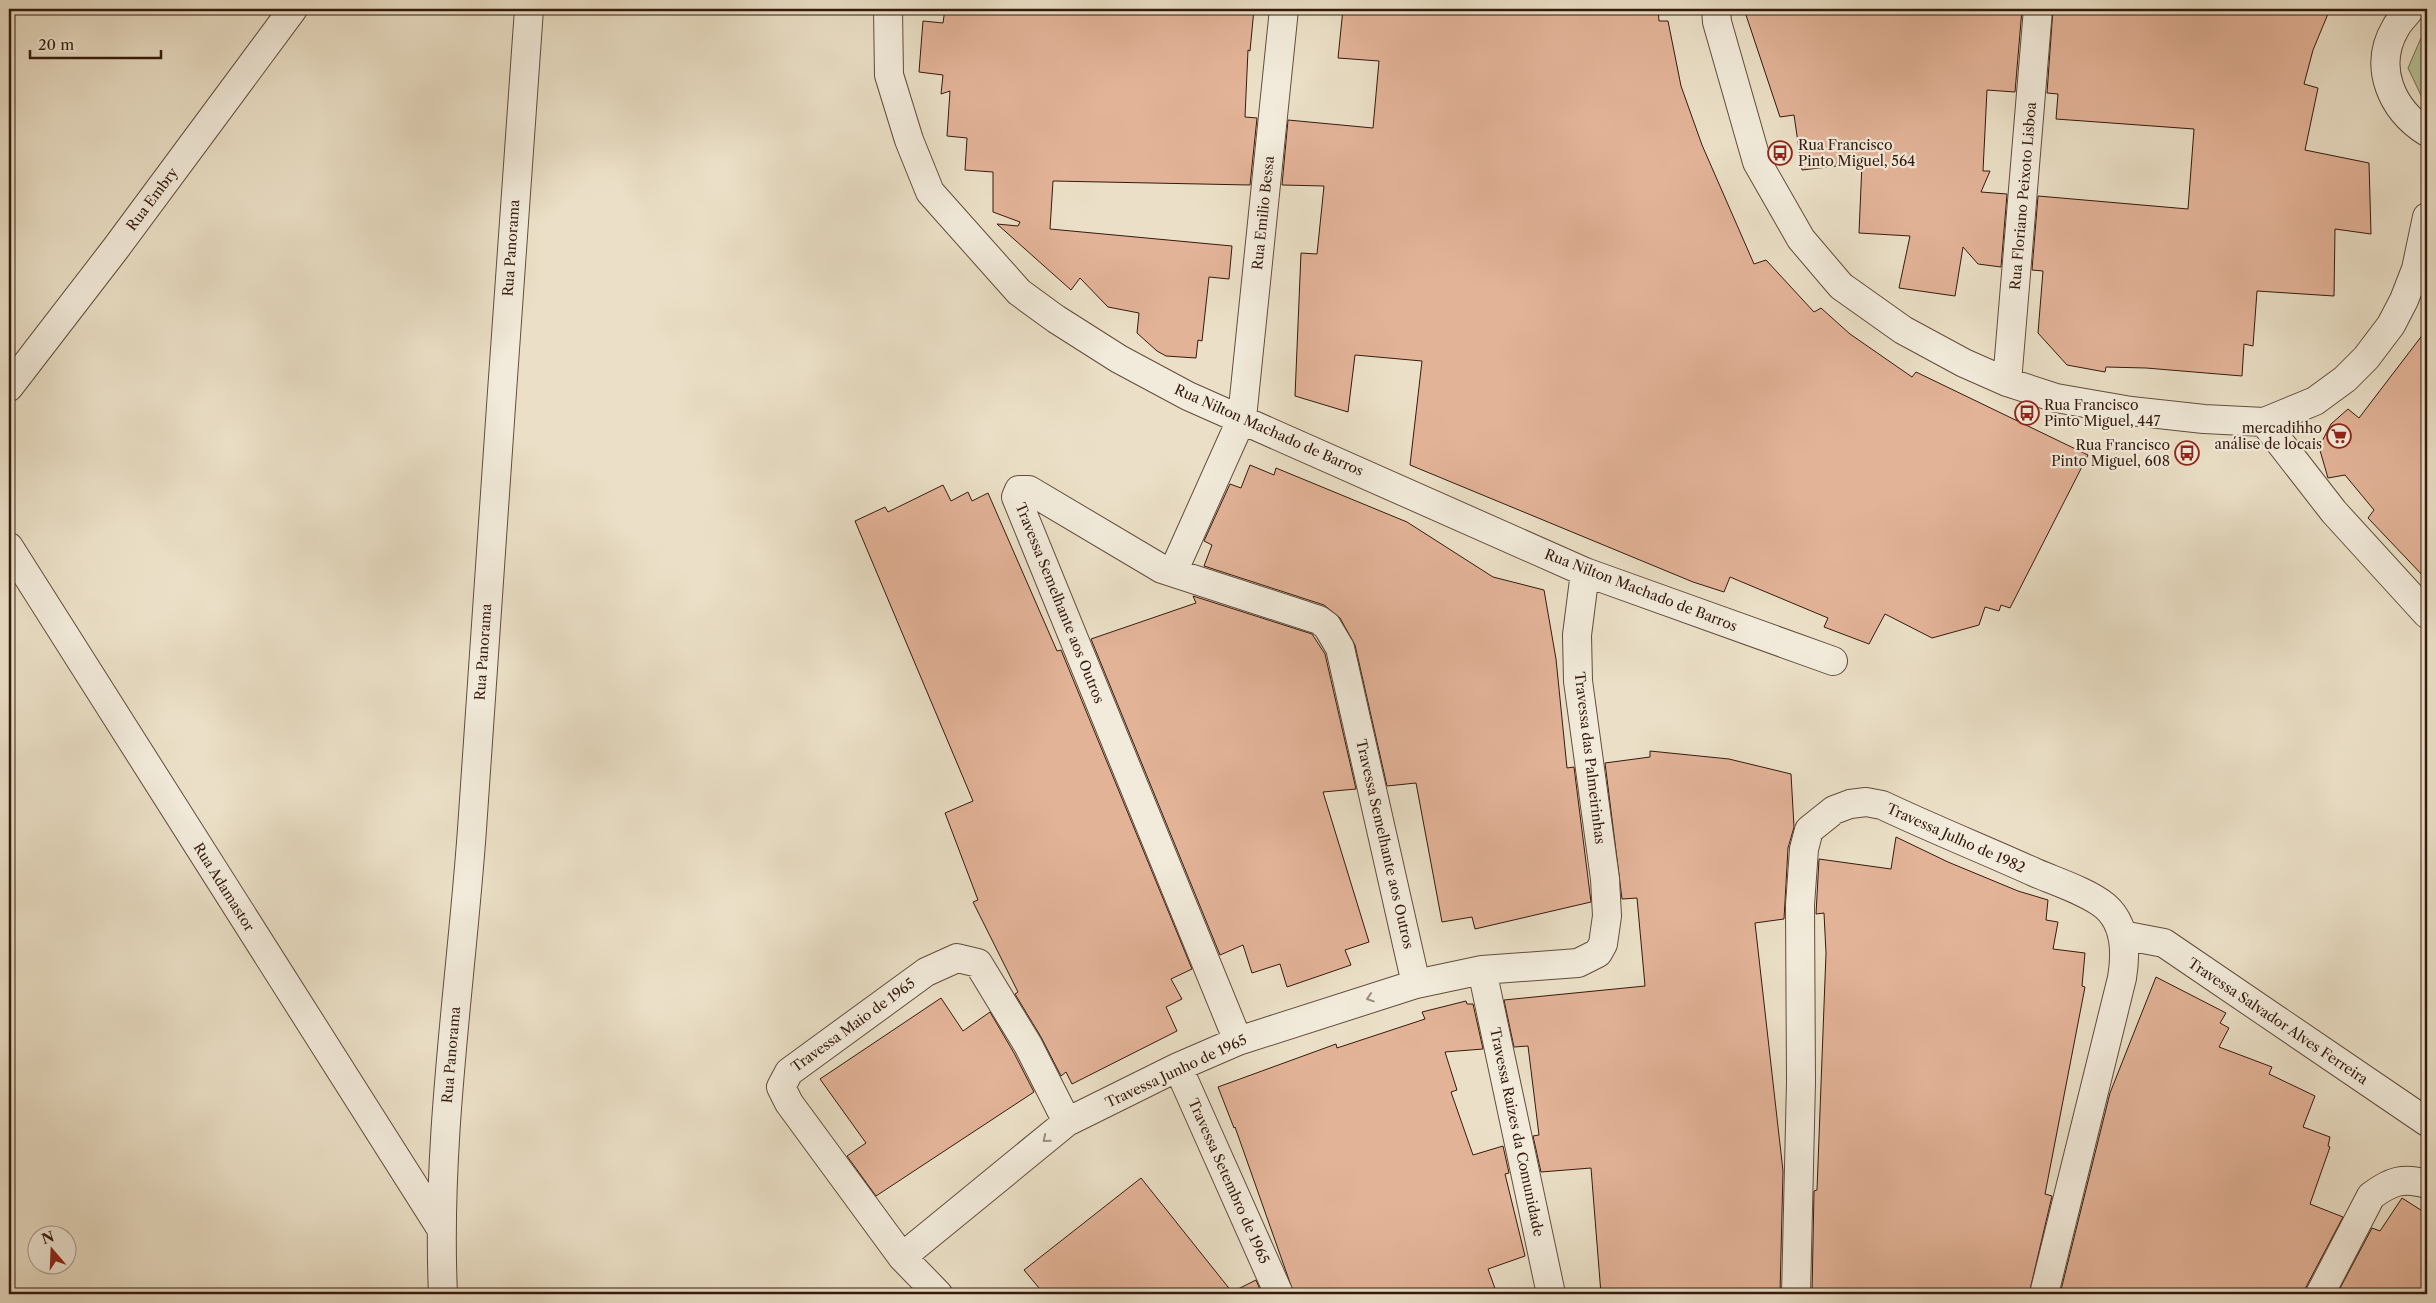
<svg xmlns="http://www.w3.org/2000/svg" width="2436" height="1303" font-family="'Libre Caslon Text',serif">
	<rect width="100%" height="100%" fill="#ebe0c7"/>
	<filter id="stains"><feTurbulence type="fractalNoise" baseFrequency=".004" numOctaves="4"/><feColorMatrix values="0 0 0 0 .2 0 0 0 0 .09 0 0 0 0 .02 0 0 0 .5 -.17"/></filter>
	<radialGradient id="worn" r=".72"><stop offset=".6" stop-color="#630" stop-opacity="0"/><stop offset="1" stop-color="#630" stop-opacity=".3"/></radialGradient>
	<!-- green -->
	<path fill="#b6c296" stroke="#766e52" d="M2427,24V108L2408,68Z"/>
	<!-- building -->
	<path fill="#e3b398" stroke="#351a0d" d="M945,9H1254L1250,51L1248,50L1245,117L1257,118L1250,185L1053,181L1050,229L1232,246L1229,279L1209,277L1202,341L1198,340L1196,358L1166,356L1157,351L1137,333L1139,313L1108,307L1080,278L1071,290L997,224L1018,226L1020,222L993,212V172L965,170L967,138L947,136L950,91L941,94L943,75L919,72L923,21L943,23Z
		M1343,9H1658L1659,21H1668L1681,86L1702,145L1754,264L1766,260L1814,312L1821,308L1850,334L1912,377L1916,372L2088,455L2010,608L2001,605L1999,611L1985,607L1979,625L1932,638L1885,614L1869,644L1824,627L1828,618L1730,577L1724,592L1693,582L1410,465L1422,361L1355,355L1348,412L1295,396L1301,253L1317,254L1324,186L1282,185L1288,120L1373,128L1379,61L1338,58Z
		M1744,9H2022L2015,92L1987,90L1983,171H1990L1981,192L2007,194L2001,267L1978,264L1963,247L1955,296L1899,288L1910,236L1859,233L1862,163L1802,170L1794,115L1780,117Z
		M2053,9H2330L2313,50L2304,84L2318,88L2305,150L2369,163L2371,234L2335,229L2334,296L2257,291L2253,346L2244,344L2242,376L2146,368L2106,367L2105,372L2067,365L2038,333L2043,271L2032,270L2038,196L2188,209L2194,129L2056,119L2058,94L2047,93Z
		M2427,329V580L2368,518L2374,510L2345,475L2328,478L2319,447L2331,424L2348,409L2359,418Z
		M1250,465L1274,475L1276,468L1407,522L1493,577L1544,590L1556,659L1567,768L1574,767L1591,902L1475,929L1472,917L1442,922L1416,783L1387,786L1355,645L1340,618L1324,605L1204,566L1212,545L1204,541L1230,484L1241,488Z
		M943,485L951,501L968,492L972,501L988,493L1057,651L1061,650L1192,969L1171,979L1182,999L1166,1007L1177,1031L1072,1084L1066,1072L1061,1076L1041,1037L1015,994L1018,992L973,902L978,900L945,813L973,801L855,521L885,507L888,512Z
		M1193,596L1312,634L1325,654L1356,789L1323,792L1369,942L1345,950L1351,965L1287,987L1280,964L1252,973L1243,945L1220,955L1091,639L1196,603Z
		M1650,751L1729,759L1791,774L1794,827L1788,848L1784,919L1755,923L1783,1171L1780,1294H1601L1591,1168L1541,1172L1533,1136L1539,1135L1528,1046L1514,1047L1504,1000L1645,986L1637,898L1622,899L1605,763L1650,757Z
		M1896,837L1948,862L2018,891L2048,900L2046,920L2058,922L2053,949L2085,953L2082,986L2085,987L2045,1194L2052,1196L2029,1294H1812L1814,1191L1817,1190L1826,953L1824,913L1816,914L1819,859L1891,869Z
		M2156,977L2226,1013L2220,1023L2229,1028L2219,1047L2272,1067L2269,1074L2315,1096L2303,1127L2330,1137L2328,1146L2330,1147L2310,1204L2343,1217L2306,1287L2304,1294H2060L2110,1093Z
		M941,998L963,1031L990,1012L1014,1053L1034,1092L876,1196L847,1156L866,1143L820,1079Z
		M1466,1001L1467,1004H1473L1483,1049L1445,1052L1457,1090L1451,1092L1473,1155L1503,1146L1509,1173L1505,1174L1525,1256L1488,1269L1497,1294H1294L1235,1127L1234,1128L1218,1087L1336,1044L1337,1048L1425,1019L1422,1012Z
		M1141,1178L1232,1292L1256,1280L1262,1294H1044L1024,1270Z
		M2402,1198L2427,1214V1294H2337L2372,1228L2380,1231Z"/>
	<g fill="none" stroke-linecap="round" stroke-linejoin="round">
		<!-- street casing -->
		<g stroke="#624c3c" stroke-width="30">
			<path id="street" d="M888,9L889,75L909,140L930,192L1019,292L1056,319L1119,359L1188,396L1585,572L1833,661
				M1716,9L1717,22L1757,162L1801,239L1841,286L1903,330L1964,363L2007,382L2056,398L2131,411L2204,419L2264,422L2315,401L2345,379L2366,358L2391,325L2404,300L2416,269L2427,217
				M2410,9C2406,15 2400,20 2396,27C2372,67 2392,110 2427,132
				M2007,382L2038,9
				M9,387L116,248L293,9
				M2264,422L2334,512L2427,614
				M9,547L440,1227
				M1173,572L1242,418L1284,9
				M2122,935L2164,943L2427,1122
				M1482,970L1551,1294
				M1238,1041L1016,497L1019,490H1029L1034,493L1162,569L1319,620L1327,626L1340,648L1416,984
				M1178,1067L1279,1294
				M902,1257L1067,1122L1178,1067L1238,1041L1416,984L1482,970L1578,963L1598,953L1603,944L1607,916L1605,879L1578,681L1577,635L1585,572
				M443,1294C436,1139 461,984 472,829C491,556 509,282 529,9
				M938,1294L902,1257L789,1103L781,1087L789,1072L926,972L957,958L978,963L1028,1045L1067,1122
				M1796,1294L1801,1082L1800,905L1804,849L1809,830L1834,810L1850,804L1866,802L1882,805C1933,829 1985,850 2036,873C2057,882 2088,892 2105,906C2126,924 2126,954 2122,978L2044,1294
				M2320,1294L2371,1196C2391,1181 2403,1177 2427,1184"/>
		</g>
		<!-- street -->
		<use href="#street" stroke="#f2ebdb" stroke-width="28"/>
	</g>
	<!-- one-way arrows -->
	<defs><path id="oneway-chevron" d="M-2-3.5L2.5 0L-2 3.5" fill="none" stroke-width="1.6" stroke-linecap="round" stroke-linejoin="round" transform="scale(1.25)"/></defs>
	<g stroke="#9d8d7e">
		<use href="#oneway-chevron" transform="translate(1370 998) rotate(162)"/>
		<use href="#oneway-chevron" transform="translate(1046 1139) rotate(141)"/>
	</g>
	<!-- icons -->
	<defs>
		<g id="bus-ring" transform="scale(1.25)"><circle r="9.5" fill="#f2ebdb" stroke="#8f2418" stroke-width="1.5"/><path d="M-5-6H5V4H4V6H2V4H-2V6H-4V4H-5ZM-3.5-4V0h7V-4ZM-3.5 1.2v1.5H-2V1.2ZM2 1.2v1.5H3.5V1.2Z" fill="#8f2418"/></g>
		<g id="supermarket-ring" transform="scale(1.25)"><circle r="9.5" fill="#f2ebdb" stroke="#8f2418" stroke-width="1.5"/><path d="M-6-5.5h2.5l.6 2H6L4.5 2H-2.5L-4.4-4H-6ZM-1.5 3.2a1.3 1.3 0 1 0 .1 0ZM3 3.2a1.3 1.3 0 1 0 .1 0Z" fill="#8f2418"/></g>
	</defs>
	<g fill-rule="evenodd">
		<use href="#bus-ring" x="1780" y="153"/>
		<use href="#bus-ring" x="2027" y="413"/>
		<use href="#supermarket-ring" x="2339" y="436"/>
		<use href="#bus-ring" x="2187" y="453"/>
	</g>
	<g text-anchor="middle" stroke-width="4.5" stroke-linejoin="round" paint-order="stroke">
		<!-- poi labels -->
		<g font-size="14" fill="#351a0d" stroke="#f2ebdb" text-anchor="start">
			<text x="1798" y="150">Rua Francisco<tspan x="1798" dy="16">Pinto Miguel, 564</tspan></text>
			<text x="2044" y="410">Rua Francisco<tspan x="2044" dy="16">Pinto Miguel, 447</tspan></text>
			<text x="2322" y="433" text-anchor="end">mercadihho<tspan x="2322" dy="16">análise de locais</tspan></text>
			<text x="2170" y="450" text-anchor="end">Rua Francisco<tspan x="2170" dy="16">Pinto Miguel, 608</tspan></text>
		</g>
		<!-- street labels -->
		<g font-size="14" fill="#351a0d" stroke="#f2ebdb">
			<text transform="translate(2023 196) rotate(-85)" y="5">Rua Floriano Peixoto Lisboa</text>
			<text transform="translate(152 199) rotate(-53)" y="5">Rua Embry</text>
			<text transform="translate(1263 213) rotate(-84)" y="5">Rua Emilio Bessa</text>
			<text transform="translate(511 248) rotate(-86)" y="5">Rua Panorama</text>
			<text transform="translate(1269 430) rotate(24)" y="5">Rua Nilton Machado de Barros</text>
			<text transform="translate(1641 590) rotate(21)" y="5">Rua Nilton Machado de Barros</text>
			<text transform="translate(1060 603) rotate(68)" y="5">Travessa Semelhante aos Outros</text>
			<text transform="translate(483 652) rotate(-86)" y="5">Rua Panorama</text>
			<text transform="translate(1590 758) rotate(83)" y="5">Travessa das Palmeirinhas</text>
			<text transform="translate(1956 838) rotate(24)" y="5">Travessa Julho de 1982</text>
			<text transform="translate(1385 844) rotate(77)" y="5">Travessa Semelhante aos Outros</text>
			<text transform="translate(224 887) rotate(58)" y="5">Rua Adamastor</text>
			<text transform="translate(2278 1021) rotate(34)" y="5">Travessa Salvador Alves Ferreira</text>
			<text transform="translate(853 1025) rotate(-36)" y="5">Travessa Maio de 1965</text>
			<text transform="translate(451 1055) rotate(-85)" y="5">Rua Panorama</text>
			<text transform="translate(1176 1071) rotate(-25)" y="5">Travessa Junho de 1965</text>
			<text transform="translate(1517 1132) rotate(78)" y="5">Travessa Raizes da Comunidade</text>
			<text transform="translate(1229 1181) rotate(66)" y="5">Travessa Setembro de 1965</text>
		</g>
	</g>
	<!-- margin -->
	<rect width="2436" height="1303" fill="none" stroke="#ebe0c7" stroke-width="30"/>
	<rect x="10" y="10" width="2416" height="1283" fill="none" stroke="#351a0d" stroke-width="2.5"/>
	<rect x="15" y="15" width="2406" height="1273" fill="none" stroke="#351a0d"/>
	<!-- north arrow -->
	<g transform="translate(52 1250) rotate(341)"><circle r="24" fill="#f2ebdb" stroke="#a69789"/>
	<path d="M0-4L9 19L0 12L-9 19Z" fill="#8f2418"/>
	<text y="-8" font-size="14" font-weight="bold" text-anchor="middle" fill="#351a0d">N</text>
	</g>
	<!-- scale -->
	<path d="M30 50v8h131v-8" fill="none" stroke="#351a0d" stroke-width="2.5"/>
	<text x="38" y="50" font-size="15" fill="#351a0d" stroke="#f2ebdb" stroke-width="4" paint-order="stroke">20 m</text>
	<rect width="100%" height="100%" filter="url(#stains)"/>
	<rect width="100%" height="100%" fill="url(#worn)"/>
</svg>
